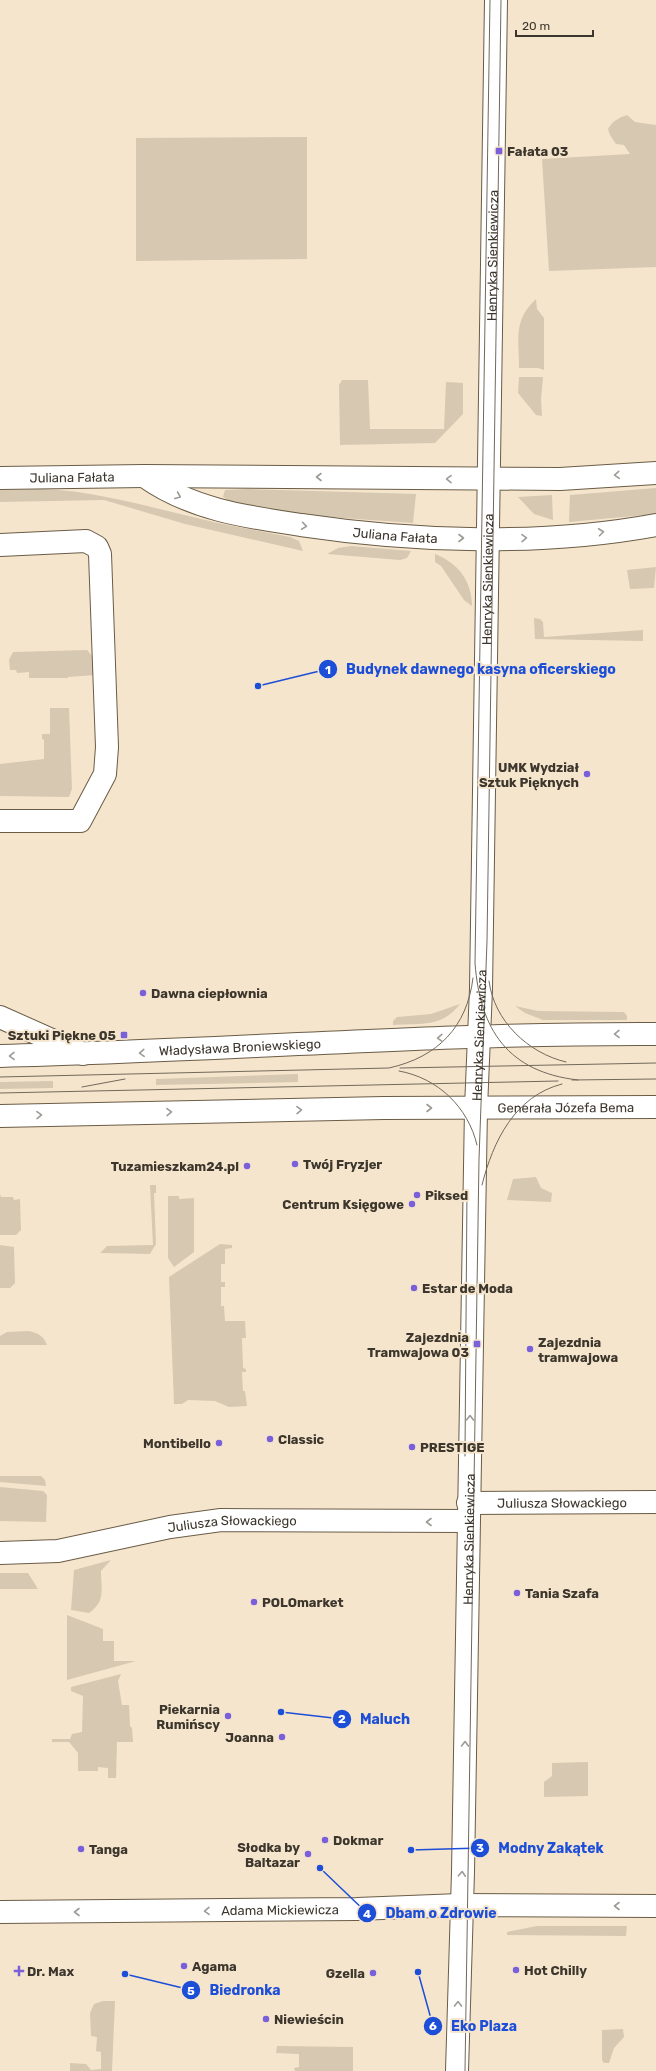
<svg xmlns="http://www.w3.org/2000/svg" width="656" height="2071" font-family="Rubik,sans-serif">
	<rect width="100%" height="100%" fill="#f5e5cd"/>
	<!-- green -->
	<path fill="#d7c8b1" d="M627,115L635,122L656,125V267L549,271L542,159L630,154L624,145L616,144L610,135L608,129C613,121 618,118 627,115Z
		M307,137V259L136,261V138Z
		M536,299L537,309L544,318V370L538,368H519C519,338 513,321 536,299Z
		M519,377H543L541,399L542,416L536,415L518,393Z
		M342,380H368L370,429H444L446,382L463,383V414L435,443L340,445L339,385Z
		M656,488V514L569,522L570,495Z
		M43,489C97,491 148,507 201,519C230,526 260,531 290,537L299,541L303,551L185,524L104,500L0,502V490Z
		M248,489L416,494L413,523L301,515L232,502L223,497L225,490Z
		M552,495L553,520L534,514L518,497Z
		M351,546L411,551L407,558L400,560L327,554L338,548Z
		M435,554C458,563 472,581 472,606L464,600L441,566L435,562Z
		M656,567L654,588L630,589L627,570Z
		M534,618L540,619L543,622L544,637L643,630V641L535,639Z
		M87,650L93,657L95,675L68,677V678H29V672L17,673L16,670H10L9,660L13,652Z
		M50,708H69L72,789L69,797L0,796V764L44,759V740L42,739V734H50Z
		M460,1004C442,1028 420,1023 393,1025V1021L397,1017L431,1014Z
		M515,1006L538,1011L624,1012L627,1016V1020H543L525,1013Z
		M298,1074V1082L156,1085V1079Z
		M53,1081V1088L0,1089V1082Z
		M536,1177L541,1188L552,1193L551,1202L507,1200L513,1179Z
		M150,1185H156V1193H154L156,1244L150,1254L100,1253L107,1246L153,1245Z
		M0,1194L1,1197H13L14,1200L20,1199L21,1230L16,1235H0Z
		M168,1196H179V1199L194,1198V1252L174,1267L168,1258Z
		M220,1244L232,1245V1248L225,1249V1264H221V1282H225V1287H221V1306H224L225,1321H245L246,1338H242L243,1368L246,1369V1372H242L243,1391H245L247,1406L229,1407L215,1401L188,1400L182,1404H174L169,1277Z
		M0,1245L14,1247L15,1283L10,1288H0Z
		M29,1331C39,1334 43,1335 47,1345H0V1476H41L45,1480L46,1486L0,1482V1336L7,1332Z
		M0,1487L43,1491L47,1495L46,1522L0,1521Z
		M111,1560L101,1571C101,1590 106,1601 89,1613L71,1610L74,1570Z
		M0,1573H28L38,1589H0Z
		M67,1615L103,1629V1641H114V1661H136L67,1680Z
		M121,1674L118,1681L122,1705H129L130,1726L132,1728L133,1742H117L116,1778H108V1768L98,1767V1771H78V1753L69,1742H52V1739H70L72,1734L82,1732L83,1696L71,1691V1687Z
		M588,1762V1796L544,1797V1782L552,1776V1763Z
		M537,1926H627L626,1936L507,1935V1932Z
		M103,2001H115L112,2071H70V2063L86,2064L91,2070L101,2069V2052L96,2051L97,2037L91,2036L90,2013L94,2004Z
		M623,2029L624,2037L614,2048L609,2063H604L602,2060V2030Z
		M277,2046L353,2047V2071H295L294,2068L299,2067V2054L276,2053Z"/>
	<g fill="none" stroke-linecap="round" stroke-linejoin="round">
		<!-- minor casing -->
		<g stroke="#6a5c46" stroke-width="24">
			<g id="minor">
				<path id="s1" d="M144,476C190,509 246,517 301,525C415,542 542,546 656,525"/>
				<path id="s2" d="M0,478L144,476L560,479L656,473"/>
				<path d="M0,545L86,541L97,547L100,554L107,747L105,774L80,821H0"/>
				<path d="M0,1017L83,1054"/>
				<path id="s3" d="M468,1503L656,1502"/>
				<path id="s4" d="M0,1553L58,1551L170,1527L221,1520L468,1521"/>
				<path id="s5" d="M0,1912L357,1909L460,1905L656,1906"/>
				<path id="s6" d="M457,2071L463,1872L476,1108L481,989L496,0"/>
			</g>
		</g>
		<!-- major casing -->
		<g stroke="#6a5c46" stroke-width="24">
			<g id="major">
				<path id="s7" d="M0,1056C219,1051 437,1033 656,1034"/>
				<path id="s8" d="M0,1116L384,1108L656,1107"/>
			</g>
		</g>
		<!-- minor -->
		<use href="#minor" stroke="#fff" stroke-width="22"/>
		<!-- major -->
		<use href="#major" stroke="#fff" stroke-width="22"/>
		<!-- tram -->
		<path stroke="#72695b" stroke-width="1" d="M490,0L475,963C480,1030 508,1072 578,1080
			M489,981C494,1021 528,1053 566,1062
			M400,1068L656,1063
			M399,1071C438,1078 468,1107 477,1145
			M0,1077L389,1068C438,1057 467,1027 473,978
			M572,1080L656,1079
			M82,1087L125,1079
			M0,1093L558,1081
			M482,1185C493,1141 515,1096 562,1084
			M465,1456L467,1190
			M465,2071L479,1159L487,941L501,0"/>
	</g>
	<!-- one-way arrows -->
	<defs><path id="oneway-chevron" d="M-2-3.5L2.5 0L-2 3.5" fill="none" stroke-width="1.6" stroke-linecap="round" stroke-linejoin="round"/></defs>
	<g stroke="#9e9a96">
		<use href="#oneway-chevron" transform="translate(617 475) rotate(176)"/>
		<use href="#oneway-chevron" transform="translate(319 477) rotate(-180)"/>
		<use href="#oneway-chevron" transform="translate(449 479) rotate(-179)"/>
		<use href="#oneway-chevron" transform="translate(178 496) rotate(23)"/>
		<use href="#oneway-chevron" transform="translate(304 526) rotate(8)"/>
		<use href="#oneway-chevron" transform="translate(601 532) rotate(-7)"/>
		<use href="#oneway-chevron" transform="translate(461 538)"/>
		<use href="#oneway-chevron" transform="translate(524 538) rotate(-1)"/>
		<use href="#oneway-chevron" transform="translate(617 1034) rotate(179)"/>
		<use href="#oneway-chevron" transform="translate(440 1038) rotate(178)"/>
		<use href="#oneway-chevron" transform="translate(142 1053) rotate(177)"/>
		<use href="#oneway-chevron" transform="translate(12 1056) rotate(179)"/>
		<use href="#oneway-chevron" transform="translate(429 1108)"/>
		<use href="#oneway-chevron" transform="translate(299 1110) rotate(-1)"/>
		<use href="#oneway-chevron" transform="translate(169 1112) rotate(-1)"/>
		<use href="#oneway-chevron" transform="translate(39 1115) rotate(-1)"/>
		<use href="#oneway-chevron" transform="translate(470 1418) rotate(-89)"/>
		<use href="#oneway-chevron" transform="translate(429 1522) rotate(-180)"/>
		<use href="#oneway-chevron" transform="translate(465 1744) rotate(-89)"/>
		<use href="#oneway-chevron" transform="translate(462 1874) rotate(-87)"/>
		<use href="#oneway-chevron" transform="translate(617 1906) rotate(180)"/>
		<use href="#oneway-chevron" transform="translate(207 1911) rotate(179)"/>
		<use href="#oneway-chevron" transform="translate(77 1912) rotate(180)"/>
		<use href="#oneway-chevron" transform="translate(458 2004) rotate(-89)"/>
	</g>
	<!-- markers -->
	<g fill="#795fd9" stroke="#f5e5cd" stroke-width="1.5">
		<rect x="495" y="147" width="8" height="8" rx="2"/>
		<circle cx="587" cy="774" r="4"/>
		<circle cx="143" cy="993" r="4"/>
		<rect x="120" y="1031" width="8" height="8" rx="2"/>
		<circle cx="295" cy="1164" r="4"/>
		<circle cx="247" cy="1166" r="4"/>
		<circle cx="417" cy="1195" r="4"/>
		<circle cx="412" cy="1204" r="4"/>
		<circle cx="414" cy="1288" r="4"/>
		<rect x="473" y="1340" width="8" height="8" rx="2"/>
		<circle cx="530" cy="1349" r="4"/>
		<circle cx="270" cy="1439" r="4"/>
		<circle cx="219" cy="1443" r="4"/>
		<circle cx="412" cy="1447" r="4"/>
		<circle cx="517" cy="1593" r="4"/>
		<circle cx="254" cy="1602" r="4"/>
		<circle cx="228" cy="1716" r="4"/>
		<circle cx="282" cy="1737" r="4"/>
		<circle cx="325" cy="1840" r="4"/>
		<circle cx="81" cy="1849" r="4"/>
		<circle cx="308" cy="1854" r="4"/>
		<circle cx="184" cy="1966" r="4"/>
		<circle cx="516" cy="1970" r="4"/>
		<path d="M17 1965h4v4h4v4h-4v4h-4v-4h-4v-4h4z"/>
		<circle cx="373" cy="1973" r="4"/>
		<circle cx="266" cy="2019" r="4"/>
	</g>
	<g text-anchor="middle" stroke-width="4" stroke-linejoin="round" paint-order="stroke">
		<!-- poi labels -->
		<g font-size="13" font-weight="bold" fill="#3c362c" stroke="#f5e5cd" text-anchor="start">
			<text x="507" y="156">Fałata 03</text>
			<text x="579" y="772" text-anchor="end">UMK Wydział<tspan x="579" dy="15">Sztuk Pięknych</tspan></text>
			<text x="151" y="998">Dawna ciepłownia</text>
			<text x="116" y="1040" text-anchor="end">Sztuki Piękne 05</text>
			<text x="303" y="1169">Twój Fryzjer</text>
			<text x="239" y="1171" text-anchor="end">Tuzamieszkam24.pl</text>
			<text x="425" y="1200">Piksed</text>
			<text x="404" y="1209" text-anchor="end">Centrum Księgowe</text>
			<text x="422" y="1293">Estar de Moda</text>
			<text x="469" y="1342" text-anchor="end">Zajezdnia<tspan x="469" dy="15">Tramwajowa 03</tspan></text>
			<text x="538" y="1347">Zajezdnia<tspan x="538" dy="15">tramwajowa</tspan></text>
			<text x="278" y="1444">Classic</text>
			<text x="211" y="1448" text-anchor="end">Montibello</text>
			<text x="420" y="1452">PRESTIGE</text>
			<text x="525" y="1598">Tania Szafa</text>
			<text x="262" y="1607">POLOmarket</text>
			<text x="220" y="1714" text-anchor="end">Piekarnia<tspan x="220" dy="15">Rumińscy</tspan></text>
			<text x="274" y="1742" text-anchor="end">Joanna</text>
			<text x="333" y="1845">Dokmar</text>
			<text x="300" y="1852" text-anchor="end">Słodka by<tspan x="300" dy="15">Baltazar</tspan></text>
			<text x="89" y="1854">Tanga</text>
			<text x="192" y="1971">Agama</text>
			<text x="524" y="1975">Hot Chilly</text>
			<text x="27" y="1976">Dr. Max</text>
			<text x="365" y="1978" text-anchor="end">Gzella</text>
			<text x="274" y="2024">Niewieścin</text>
		</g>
		<!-- street labels -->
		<g font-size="13" fill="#3c362c" stroke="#f5e5cd">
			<text dy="5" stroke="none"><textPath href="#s6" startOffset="1816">Henryka Sienkiewicza</textPath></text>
			<text dy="5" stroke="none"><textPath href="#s2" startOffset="72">Juliana Fałata</textPath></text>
			<text dy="5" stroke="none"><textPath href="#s1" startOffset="261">Juliana Fałata</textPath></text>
			<text dy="5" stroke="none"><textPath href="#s6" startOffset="1492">Henryka Sienkiewicza</textPath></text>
			<text dy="5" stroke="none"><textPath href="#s6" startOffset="1036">Henryka Sienkiewicza</textPath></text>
			<text dy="5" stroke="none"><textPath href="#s7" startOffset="240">Władysława Broniewskiego</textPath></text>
			<text dy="5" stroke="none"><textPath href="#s8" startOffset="566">Generała Józefa Bema</textPath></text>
			<text dy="5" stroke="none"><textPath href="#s3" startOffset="94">Juliusza Słowackiego</textPath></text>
			<text dy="5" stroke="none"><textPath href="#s4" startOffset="235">Juliusza Słowackiego</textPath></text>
			<text dy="5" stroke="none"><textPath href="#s6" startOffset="532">Henryka Sienkiewicza</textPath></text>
			<text dy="5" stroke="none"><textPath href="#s5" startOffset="280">Adama Mickiewicza</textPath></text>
		</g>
	</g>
	<!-- callouts -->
	<path fill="none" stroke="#1d4ed8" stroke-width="1.5" d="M258 686L328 669M281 1712L342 1719M411 1850L480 1848M320 1868L367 1913M125 1974L191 1990M418 1972L433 2026"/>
	<g fill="#1d4ed8" stroke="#f5e5cd" stroke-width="1.5">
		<circle cx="258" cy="686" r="4"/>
		<circle cx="281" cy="1712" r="4"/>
		<circle cx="411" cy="1850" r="4"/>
		<circle cx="320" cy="1868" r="4"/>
		<circle cx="125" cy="1974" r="4"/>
		<circle cx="418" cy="1972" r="4"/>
		<circle cx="328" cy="669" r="10"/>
		<circle cx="342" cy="1719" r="10"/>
		<circle cx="480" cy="1848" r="10"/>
		<circle cx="367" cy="1913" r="10"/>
		<circle cx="191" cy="1990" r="10"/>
		<circle cx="433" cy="2026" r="10"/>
	</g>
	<g font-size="12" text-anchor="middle" font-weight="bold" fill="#fff">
		<text x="328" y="674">1</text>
		<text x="342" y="1723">2</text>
		<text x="480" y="1852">3</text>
		<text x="367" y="1918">4</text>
		<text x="191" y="1995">5</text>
		<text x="433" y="2030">6</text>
	</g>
	<g font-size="14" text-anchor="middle" font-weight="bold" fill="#1d4ed8" stroke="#f5e5cd" stroke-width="4" stroke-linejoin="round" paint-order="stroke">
		<text x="481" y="674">Budynek dawnego kasyna oficerskiego</text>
		<text x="385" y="1724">Maluch</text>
		<text x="551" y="1853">Modny Zakątek</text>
		<text x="441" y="1918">Dbam o Zdrowie</text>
		<text x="245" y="1995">Biedronka</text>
		<text x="484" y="2031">Eko Plaza</text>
	</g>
	<!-- scale -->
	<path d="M516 30v6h77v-6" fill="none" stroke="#3c362c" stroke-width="2"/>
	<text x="522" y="30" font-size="12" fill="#3c362c" stroke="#f5e5cd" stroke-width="3" paint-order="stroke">20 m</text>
</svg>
